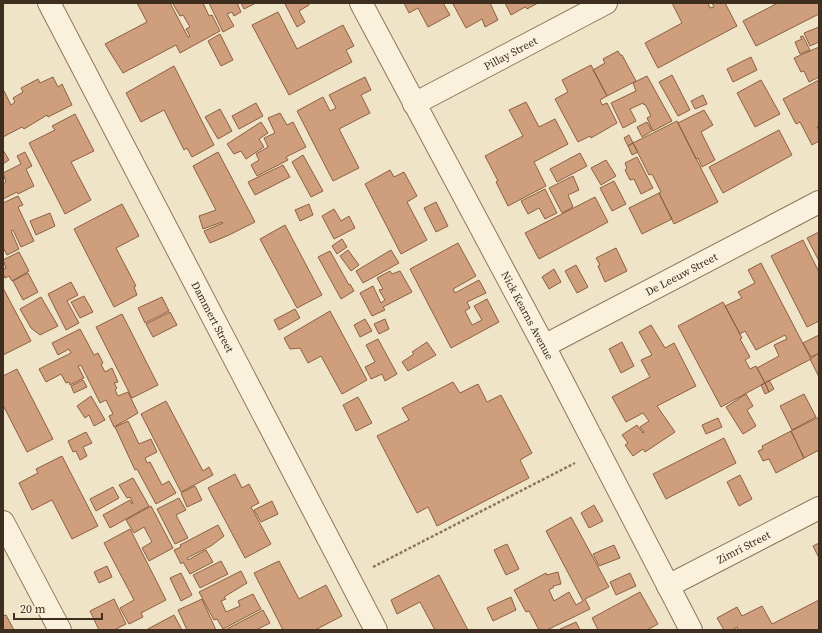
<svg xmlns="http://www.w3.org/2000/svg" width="822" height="633" font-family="'Source Serif 4',serif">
	<rect width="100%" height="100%" fill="#f0e4c8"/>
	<!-- building -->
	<path fill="#cf9f7d" stroke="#8d5f41" d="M137,3H170L188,37L190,36L186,29L190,27L183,15L180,16L173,4L175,3H203L209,16L212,15L220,31L180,53L176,45L123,73L105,44L147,22Z
		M209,3H237L241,12L234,16L232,12L227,14L234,26L223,32Z
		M241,3H256L244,9Z
		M287,3H309V5L299,11L305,22L297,27L285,4Z
		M404,3H443L450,15L428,27L418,8L409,13Z
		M456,3H490L498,20L485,27L482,19L466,28L453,4Z
		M505,3H538L527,9L525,7L511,15Z
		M672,3H708L710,8L714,7L712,3H725L737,26L658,68L645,43L682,23Z
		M778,3H819V14L756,46L743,21Z
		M278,12L297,49L343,25L354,46L346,50L352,62L289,95L252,25Z
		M819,27V42L810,46L804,33Z
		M220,34L233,60L221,66L208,41Z
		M803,36L810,50L800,54L795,42L802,39L800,37Z
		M819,47V77L809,82L804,71L801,72L794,58Z
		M618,51L620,55H622L636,81L607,96L593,70L605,63L603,59Z
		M751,57L757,70L733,82L727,69Z
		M591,65L607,96L600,100L602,105L607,103L617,123L591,138L590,136L578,142L555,99L568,92L562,80Z
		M174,66L214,145L192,157L187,148L184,150L164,110L141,122L126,93Z
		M672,75L690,110L678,116L659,82Z
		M647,76L672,121L653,131L647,118L651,116L645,104L644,105L643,103L630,109L636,121L623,128L611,103L636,91L633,83Z
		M53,77L58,87L62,84L72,105L48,117L47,115L24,129L22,127L3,137V89L11,105L15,102L13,98L23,92L21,88L38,79L40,83Z
		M365,77L371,90L361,95L370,113L339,129L359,168L333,181L297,111L323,97L330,111L336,108L329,95Z
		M761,80L780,114L755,127L737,93Z
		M819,80V126L817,127L819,130V141L812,145L800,122L796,124L783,99Z
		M703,95L707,104L695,109L691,101Z
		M526,102L539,127L555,119L568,144L534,162L546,186L508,206L496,182L498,181L485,156L523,136L509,110Z
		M256,103L263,116L239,129L232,116Z
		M220,109L232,131L218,139L205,117Z
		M704,110L713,125L701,132L715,160L702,167L698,158L696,159L678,123Z
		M280,113L287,125L293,122L306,147L286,157L288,160L257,176L251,165L259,160L256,154L268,147L264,138L275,133L268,118Z
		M75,114L94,151L71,162L91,200L65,214L29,143L55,130L52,126Z
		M677,121L718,202L674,224L659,193L661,192L652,174L649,175L633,143Z
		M261,122L268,133L259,139L264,147L246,159L241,151L234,154L227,144Z
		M647,122L652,131L642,137L637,127Z
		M779,130L792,155L723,193L709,167Z
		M629,135L633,143L628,146L624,138Z
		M633,143L638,152L632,155L628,146Z
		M3,150L9,160L3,164Z
		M25,152L32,166L26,169L34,186L18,194L17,192L3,199V184L6,182L3,173L21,164L17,156Z
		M218,152L255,222L229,235L210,243L204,231L223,223L222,222L203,229L199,216L216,210L193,166Z
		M580,153L587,166L557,182L550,169Z
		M303,155L323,191L311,197L292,162Z
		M637,157L653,188L641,194L634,179L630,180L625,170L627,168L625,163Z
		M606,160L616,176L601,185L591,168Z
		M283,165L290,177L255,195L248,182Z
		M390,170L394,177L404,172L417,196L407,202L427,240L401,254L365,184Z
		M573,176L579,190L568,195L573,207L562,213L549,188Z
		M614,181L626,204L612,211L600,188Z
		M545,189L557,213L545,219L539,208L528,214L521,201Z
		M659,193L672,219L642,234L629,208Z
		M18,196L23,205L18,207L34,241L21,247L13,230L11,231L19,249L7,255L3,247V203Z
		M595,197L608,222L539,259L525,233Z
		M436,202L448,226L436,232L424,208Z
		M122,204L139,236L116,248L136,286L134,287L137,295L114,307L74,229Z
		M309,204L313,215L300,221L295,210Z
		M334,209L341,221L349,216L355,228L334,239L322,216Z
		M50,213L55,226L36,235L30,221Z
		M285,225L322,295L297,308L260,239Z
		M819,232V261L807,238Z
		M342,239L347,247L337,254L332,246Z
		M803,240L819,272V321L807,327L771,256Z
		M458,243L476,276L453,289L455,293L479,280L486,293L467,302L470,308L465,311L472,325L482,320L474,306L487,299L499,322L451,348L410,269Z
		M616,248L627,271L605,282L598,266L600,265L596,258Z
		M348,250L359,265L351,271L340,256Z
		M391,250L399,263L363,283L356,271Z
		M330,251L349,285L350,284L354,291L341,299L318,257Z
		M19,252L29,271L12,281L9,276L5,278L3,273V269L6,268L3,260Z
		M761,263L811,359L765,383L757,368L779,356L774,345L787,339L785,335L756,350L745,331L740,334L725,306L742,298L738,292L755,283L748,270Z
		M576,265L588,287L577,293L565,271Z
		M554,269L561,282L549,289L542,277Z
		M390,271L392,274L400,271L412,292L383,307L385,310L372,316L360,293L373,286L381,303L385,300L379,290L383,289L377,278Z
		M28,273L38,292L23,300L13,281Z
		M71,282L78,295L67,301L79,323L66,330L48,294Z
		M3,288L31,341L3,355Z
		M84,296L93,312L80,318L71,302Z
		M41,297L58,326L40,335L31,328L20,309Z
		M162,297L169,311L145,323L138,308Z
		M723,302L742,338L740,339L750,357L745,360L750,369L756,366L765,383L721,407L678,326Z
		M295,309L300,318L279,330L274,320Z
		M330,311L367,380L342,394L321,356L308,363L300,348L290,349L284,338Z
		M170,312L177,325L153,337L146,324Z
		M122,314L158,385L132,398L96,327Z
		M365,319L372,331L360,337L354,325Z
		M385,319L389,329L379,334L374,324Z
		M651,325L665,348L674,343L696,386L657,406L675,432L645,452L643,449L633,456L625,445L628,443L622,435L637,425L643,433L644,432L640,427L649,421L643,413L626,422L612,397L650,377L641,360L652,355L639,332Z
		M80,329L94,355L98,353L103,363L101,364L105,372L112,368L118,382L114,383L117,388L115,390L118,396L128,392L138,413L114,427L109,416L113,414L106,400L100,403L81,365L78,366L84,378L70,385L69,382L66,383L61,374L46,382L39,369L71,353L69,349L58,355L52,343Z
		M819,335V353L811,357L803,343Z
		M378,339L397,374L385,381L382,374L371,379L365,367L375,362L366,345Z
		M427,342L436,355L408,371L402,362L414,354L412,352Z
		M622,342L634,366L621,373L609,349Z
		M819,353V377L810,359Z
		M17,369L53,439L27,452L3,405V376Z
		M83,380L87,387L74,393L71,386Z
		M769,380L774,389L769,392L765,383Z
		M453,382L460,393L478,384L487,402L501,395L532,453L520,460L529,478L437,526L428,507L417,513L377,436L409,420L402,408Z
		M765,383L769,392L765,394L761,385Z
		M746,394L753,406L747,410L756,426L743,434L726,407Z
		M804,394L816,417L792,430L780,406Z
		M91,396L105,420L94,426L89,415L85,418L77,406Z
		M358,397L372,423L356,431L343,405Z
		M166,401L203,471L209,467L213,475L181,492L141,414Z
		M819,417V450L804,458L791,431Z
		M718,418L722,427L706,434L702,425Z
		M128,421L139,444L151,439L157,452L145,458L147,463L150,462L162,485L169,481L176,493L156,504L137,469L135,470L115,427Z
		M791,431L804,458L776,473L769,459L763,461L758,451L763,449L762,446Z
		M86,432L92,443L83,447L87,456L80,460L76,451L73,452L68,441Z
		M724,438L736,463L666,499L653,474Z
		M62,456L98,526L72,539L52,500L32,510L19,483L38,473L36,469Z
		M235,474L242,488L249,484L259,503L251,507L271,544L245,558L208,488Z
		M740,475L752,499L739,506L727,482Z
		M133,478L149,506L110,528L103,515L130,500L132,504L133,503L130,497L127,498L119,485Z
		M195,486L202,500L187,507L181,493Z
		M113,487L119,498L96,511L90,499Z
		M179,498L186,510L176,515L188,538L175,544L157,509Z
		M272,501L278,514L261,522L254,510Z
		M594,505L603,521L589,528L581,513Z
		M151,506L173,548L149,561L142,548L152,542L144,527L134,533L126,520Z
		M571,517L609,587L585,599L590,609L547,630H539L529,611L526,612L514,590L546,573L547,575L558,572L561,584L553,586L554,587L549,590L554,601L569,592L576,605L583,601L546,531Z
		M218,525L224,536L211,546L187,558L188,560L206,550L213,562L190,574L183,562L181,564L174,550L181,547L180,545Z
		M130,529L166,600L141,613L143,617L129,624L120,608L134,600L104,543Z
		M819,543V558L813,546Z
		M507,544L519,569L506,575L494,550Z
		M614,545L620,558L599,566L593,554Z
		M221,561L228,574L200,588L193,575Z
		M279,561L299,599L326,585L342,616L315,630H283L254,573Z
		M107,566L112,577L99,583L94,572Z
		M241,571L247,583L224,597L226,599L221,601L226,612L240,606L238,601L253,594L261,609L223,629L217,619L214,620L199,592Z
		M181,573L192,595L181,601L170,578Z
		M630,573L636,586L616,595L610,582Z
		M439,575L468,630H435L420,602L397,614L391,600Z
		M640,592L658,624L647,630H598L592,618Z
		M511,597L516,610L493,621L487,608Z
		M114,599L126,624L114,630H99L90,611Z
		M202,599L216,630H187L178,610Z
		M819,600V630H738L737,627L732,630H724L717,618L737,607L742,616L762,606L772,624Z
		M263,610L270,623L256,630H225Z
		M6,615L14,630H3V616Z
		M174,615L182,630H146Z
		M576,622L580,630H558Z"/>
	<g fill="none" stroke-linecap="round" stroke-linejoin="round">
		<!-- minor casing -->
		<g stroke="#8d765c" stroke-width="24">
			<g id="minor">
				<path id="s1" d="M49,3L376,630"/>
				<path id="s2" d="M361,3L544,346L691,630"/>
				<path id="s3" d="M414,104L606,3"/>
				<path id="s4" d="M544,346L819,202"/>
				<path d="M3,522L60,630"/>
				<path id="s5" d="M668,586L819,508"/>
			</g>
		</g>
		<!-- path -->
		<path stroke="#8d765c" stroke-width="2.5" stroke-dasharray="3 2" stroke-linecap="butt" d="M373,567L575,463"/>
		<!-- minor -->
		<use href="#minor" stroke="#faf1dc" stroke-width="22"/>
	</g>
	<g text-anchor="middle" stroke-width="4" stroke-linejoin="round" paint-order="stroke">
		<!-- street labels -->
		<g font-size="11" fill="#3d2e20" stroke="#f7eed8">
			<text dy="4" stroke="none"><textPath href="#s3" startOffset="109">Pillay Street</textPath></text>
			<text dy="4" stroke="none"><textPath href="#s4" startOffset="155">De Leeuw Street</textPath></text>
			<text dy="4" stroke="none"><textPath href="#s2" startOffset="354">Nick Kearns Avenue</textPath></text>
			<text dy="4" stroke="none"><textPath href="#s1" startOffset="354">Dammert Street</textPath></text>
			<text dy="4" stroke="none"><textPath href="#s5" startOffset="85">Zimri Street</textPath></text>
		</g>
	</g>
	<!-- border -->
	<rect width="822" height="633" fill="none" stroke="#3d2e20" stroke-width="8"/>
	<!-- scale -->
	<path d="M14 613v6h88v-6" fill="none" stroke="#3d2e20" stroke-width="2"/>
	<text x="20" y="613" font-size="12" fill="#3d2e20" stroke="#f7eed8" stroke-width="3" paint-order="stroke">20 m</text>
</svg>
